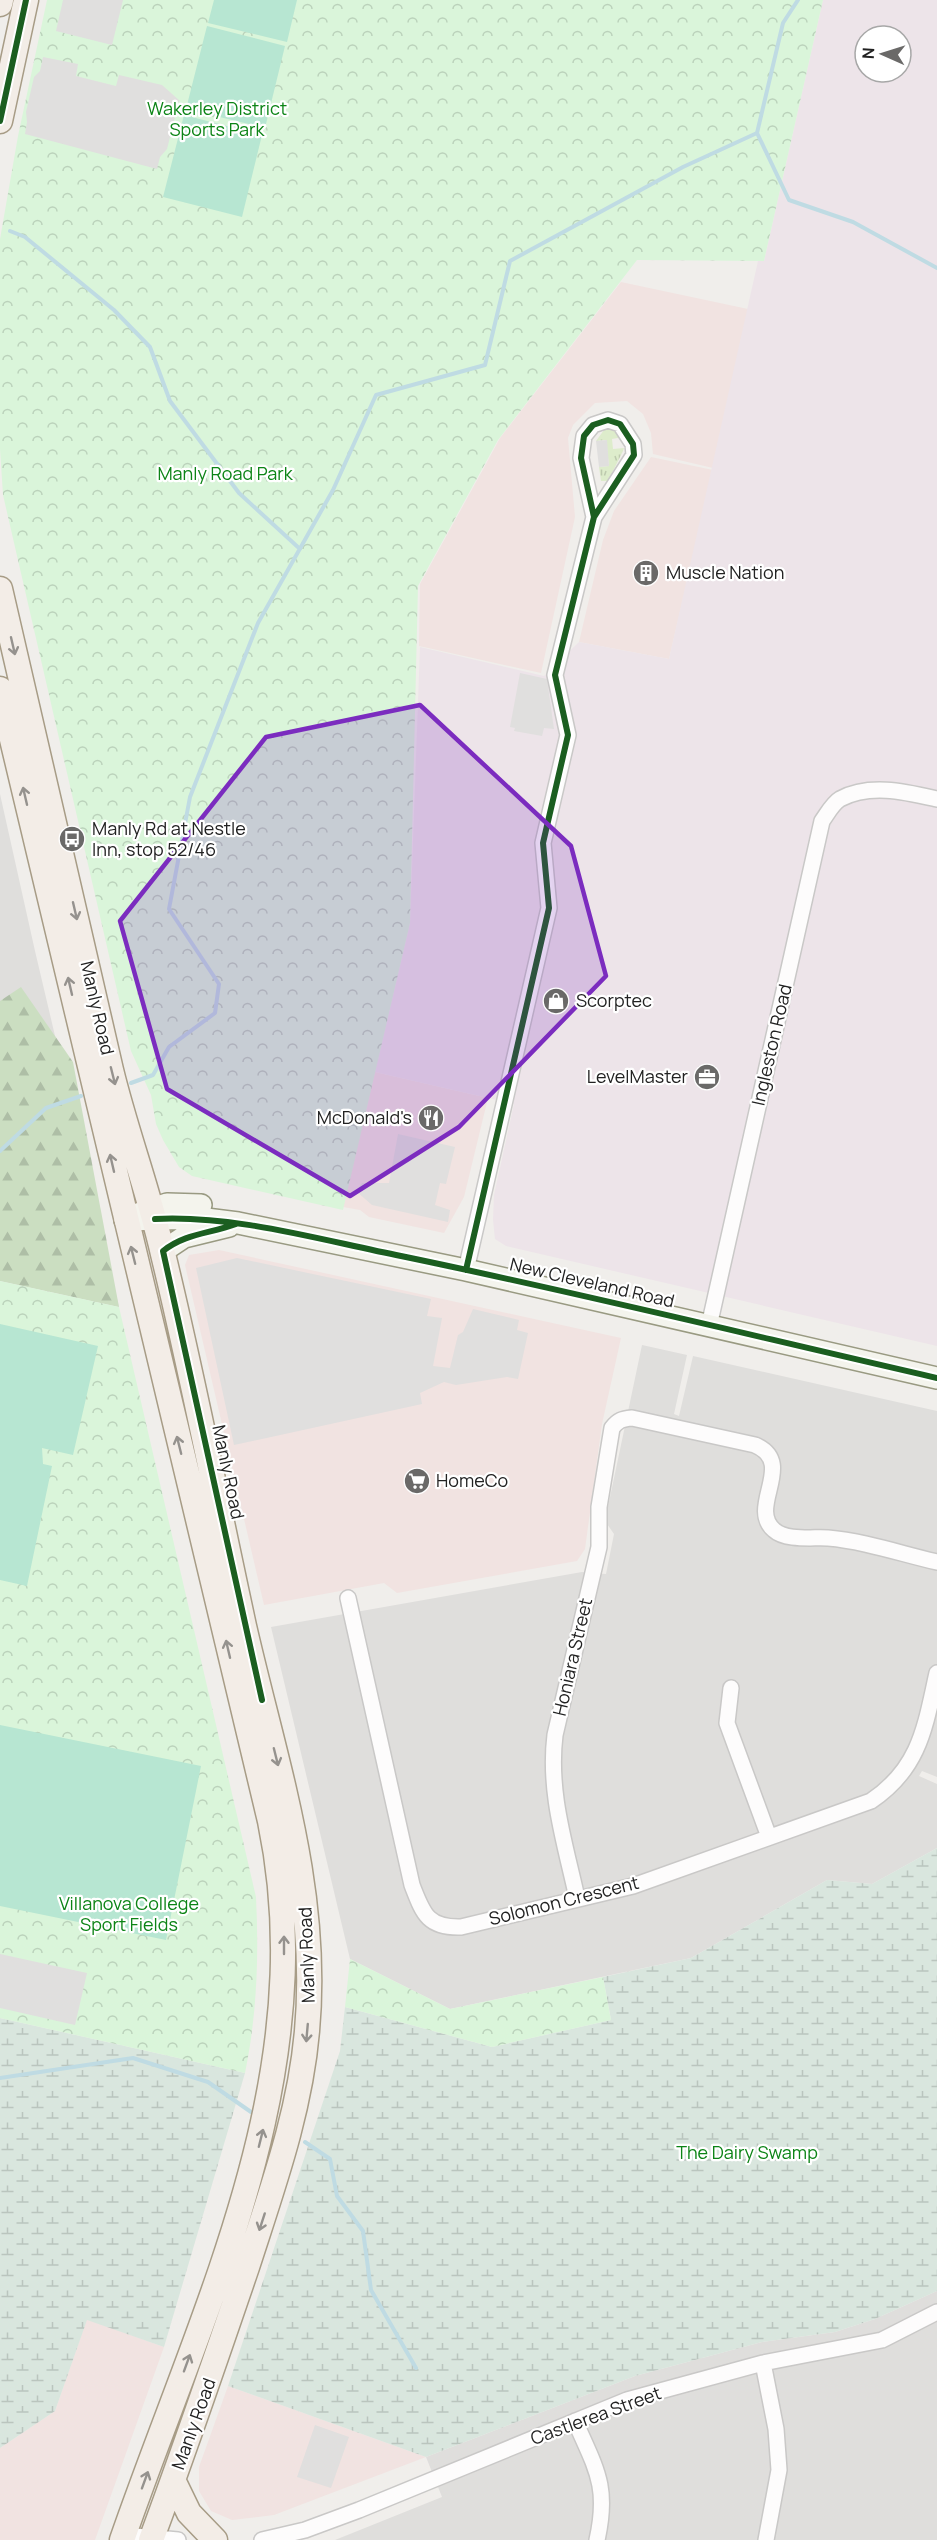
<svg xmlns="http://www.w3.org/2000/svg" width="937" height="2540" font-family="Manrope,sans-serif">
	<defs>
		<pattern id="grass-tufts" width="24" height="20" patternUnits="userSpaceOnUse" patternTransform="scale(1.5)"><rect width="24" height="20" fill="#ddeccb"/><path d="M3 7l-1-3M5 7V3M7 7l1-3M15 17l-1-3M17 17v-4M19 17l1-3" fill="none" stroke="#bdcaae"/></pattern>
		<pattern id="forest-firs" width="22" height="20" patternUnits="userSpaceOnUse" patternTransform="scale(1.5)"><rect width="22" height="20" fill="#cbdec1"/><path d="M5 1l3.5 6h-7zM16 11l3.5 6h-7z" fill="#aebea6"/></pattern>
		<pattern id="wetland-marsh" width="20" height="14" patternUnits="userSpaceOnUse" patternTransform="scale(1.5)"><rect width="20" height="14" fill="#d9e6de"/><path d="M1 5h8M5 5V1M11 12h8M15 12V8" fill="none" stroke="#bac5be"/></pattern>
		<pattern id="park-crowns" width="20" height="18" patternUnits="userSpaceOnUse" patternTransform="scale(1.5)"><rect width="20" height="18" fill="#daf5da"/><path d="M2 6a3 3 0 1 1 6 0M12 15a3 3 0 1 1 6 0" fill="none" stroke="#bbd2bb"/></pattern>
	</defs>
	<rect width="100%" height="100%" fill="#f0eeeb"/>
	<!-- residential -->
	<path fill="#dfdedc" d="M0,794L35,951L119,1307L0,1281Z
		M642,1345L687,1355L674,1414L679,1416L693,1356L937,1411V1777L922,1771L919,1776L937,1784V1848L872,1884L827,1880L691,1958L450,2009L350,1959L271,1627L582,1572L606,1574L614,1534L605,1521Z
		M937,2291V2540H335L442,2497L426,2457L635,2376L762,2342L835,2332L875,2319Z"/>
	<!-- commercial -->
	<path fill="#f1e3e1" d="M621,282L748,309L713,468L653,454L651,433L643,414L627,401L595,403L573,425L568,438L575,517L541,673L419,646L420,584L486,464L500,438Z
		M651,457L713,470L669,659L579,642L603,540L614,511Z
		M375,1072L488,1098L464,1197L444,1233L369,1217L360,1210L343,1207Z
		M219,1250L621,1338L602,1424L585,1549L577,1561L397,1593L384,1583L264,1605L185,1265L189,1255Z
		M87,2319L164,2347L95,2540H0V2448L55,2411Z
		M228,2386L426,2457L274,2515L232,2520L211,2511L199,2491V2467Z"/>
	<!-- industrial -->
	<path fill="#ede4e9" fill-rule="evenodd" d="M823,0H937V1346L506,1246L495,1239L493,1220L494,1195L514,1104L375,1072L410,923L420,647L544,676L579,642L669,659L758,261H764ZM865,36H901V72H865Z"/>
	<!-- grass -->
	<path fill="url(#grass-tufts)" d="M610,429H616L623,437L612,439L613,449L624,448L623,451L608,481H601L599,467L609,466L606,440L596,441L604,430Z"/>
	<!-- forest -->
	<path fill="url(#forest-firs)" d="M21,987L73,1062L119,1307L0,1281V1001Z"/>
	<!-- wetland -->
	<path fill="url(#wetland-marsh)" d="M937,1848V2291L875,2319L835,2332L762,2342L635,2376L426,2457L228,2386L340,2051L345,2007L492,2047L611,2020L603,1977L691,1958L827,1880L872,1884Z
		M0,2018L245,2073L164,2347L87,2320L55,2411L0,2448Z"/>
	<!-- park -->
	<path fill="url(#park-crowns)" d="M47,0H823L764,261L637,260L498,440L418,586L410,923L343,1210L192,1176L179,1167L163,1140L156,1124L151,1095L131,1051L3,495L0,449V239L18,136Z
		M0,1281L119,1307L256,1897C259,1957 257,2014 245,2073L0,2018Z
		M350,1959L450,2009L603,1977L611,2020L492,2047L345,2007Z"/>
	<!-- pitch -->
	<path fill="#b7e6d2" d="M214,0H297L287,42L208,23Z
		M207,26L285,46L265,128L186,109Z
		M184,115L262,135L242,217L163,197Z
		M0,1324L98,1346L73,1455L42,1448L43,1464L52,1466L27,1586L0,1580Z
		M0,1725L201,1766L166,1940L0,1906Z"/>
	<!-- parking -->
	<path fill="#e0dfde" d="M63,0H123L112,45L56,31Z
		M43,57L78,64L76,76L116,86L119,75L162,85L180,101L174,105L176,113L167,149L160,157L157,169L25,134L27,122L26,112L34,77L40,71Z
		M607,440L609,466L599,467L596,441Z
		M520,673L547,679L554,729L544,728L542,736L514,731L515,728L510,727Z
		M398,1134L455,1147L446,1184L440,1183L435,1205L450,1210L448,1222L372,1205L356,1191L362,1183H389Z
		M237,1258L431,1299L427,1316L442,1318L433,1366L450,1368L458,1335L463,1332L473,1309L519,1320L517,1330L528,1333L518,1379L507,1377L456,1385L444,1382L420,1393L422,1404L234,1445L196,1268Z
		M0,1954L87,1973L75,2025L0,2008Z
		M315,2425L349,2437L331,2488L297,2477Z"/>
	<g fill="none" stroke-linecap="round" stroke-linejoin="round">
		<!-- stream -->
		<path stroke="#bfdbe3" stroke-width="4" d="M757,133L789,200L853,222L937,268
			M10,231L25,237L114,310L150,347L170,401L239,493L300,549
			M131,1083L153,1075L169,1047L215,1013L219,984L169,909L190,797L258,623L333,490L376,395L485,365L510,261L683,167L757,133L783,23L798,0
			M0,1151L46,1108L81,1096
			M0,2078L133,2058L208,2082L251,2112
			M305,2142L330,2159L337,2196L363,2231L371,2290L416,2368"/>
		<!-- street casing -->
		<g stroke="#c9c8c7" stroke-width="18">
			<path id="street" d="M466,1270L549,908L543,843L568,735L555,675L594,517L581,458L584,436L593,425L608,420L620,424L633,444L634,455L594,517
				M709,1326L822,821C827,814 833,803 840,799C870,783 906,792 937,799
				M348,1598L412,1885C423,1913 427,1928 461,1927L633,1886L871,1801C920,1768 925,1727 937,1673
				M731,1688L727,1723L769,1837
				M577,1898C565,1843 548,1792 555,1735L599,1547V1507L612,1428C618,1420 622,1419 632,1418L755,1445C797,1463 747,1507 774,1530C786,1541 813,1537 828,1538C864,1541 902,1554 937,1562
				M763,2363L776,2429L779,2470L766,2540
				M575,2421C596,2469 609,2486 597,2540
				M124,2535L178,2540
				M262,2540L305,2530L359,2510L627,2400L763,2363L882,2340L937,2312"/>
		</g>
		<!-- secondary casing -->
		<g stroke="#999a82" stroke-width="24">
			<path id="secondary" d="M138,1214L167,1204L201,1205
				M125,1220L198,1218L238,1223L466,1270L937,1378
				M163,1251L184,1237L229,1226"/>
		</g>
		<!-- primary casing -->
		<g stroke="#a79c86" stroke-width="27">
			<path id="primary" d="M0,4L1,0
				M0,121L26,0
				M0,589L111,1070C126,1132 149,1192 163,1254C193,1377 217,1502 244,1626C275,1762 320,1889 307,2031C300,2113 272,2189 247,2267C216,2358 185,2449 151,2540
				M0,689L270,1821C323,2076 203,2306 122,2540
				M173,2480L189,2513L215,2540"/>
		</g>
		<!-- street -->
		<use href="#street" stroke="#fdfcfc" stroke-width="15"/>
		<!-- secondary -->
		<use href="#secondary" stroke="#f4f4ed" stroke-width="21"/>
		<!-- primary -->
		<use href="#primary" stroke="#f3ede7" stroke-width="24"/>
		<!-- cycleway casing -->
		<g stroke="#fff" stroke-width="10">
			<path id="cycleway" d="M0,121L26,0
				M155,1219C237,1215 320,1240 401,1256C580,1293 758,1337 937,1378
				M236,1224C209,1234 186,1233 163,1251L262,1700
				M466,1270L549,908L543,843L568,735L555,675L594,517L581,458L584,436L593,425L608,420L620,424L633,444L634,455L594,517"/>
		</g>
		<!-- cycleway -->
		<use href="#cycleway" stroke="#1b5e20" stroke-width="6"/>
	</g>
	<!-- one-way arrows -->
	<defs><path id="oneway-shaft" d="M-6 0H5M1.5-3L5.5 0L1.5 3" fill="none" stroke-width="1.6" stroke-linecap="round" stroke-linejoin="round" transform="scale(1.5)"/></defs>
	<g stroke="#95928e">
		<use href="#oneway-shaft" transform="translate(13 646) rotate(77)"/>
		<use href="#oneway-shaft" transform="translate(25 796) rotate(-103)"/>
		<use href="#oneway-shaft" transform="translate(75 911) rotate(77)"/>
		<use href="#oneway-shaft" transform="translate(70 986) rotate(-103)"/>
		<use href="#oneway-shaft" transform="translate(113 1076) rotate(76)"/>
		<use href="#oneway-shaft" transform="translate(112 1163) rotate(-103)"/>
		<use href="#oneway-shaft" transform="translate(133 1255) rotate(-104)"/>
		<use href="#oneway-shaft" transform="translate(179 1445) rotate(-104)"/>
		<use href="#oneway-shaft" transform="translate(228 1649) rotate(-103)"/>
		<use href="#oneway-shaft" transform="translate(276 1757) rotate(76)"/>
		<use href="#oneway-shaft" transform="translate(284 1945) rotate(-90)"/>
		<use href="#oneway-shaft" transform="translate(307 2033) rotate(95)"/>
		<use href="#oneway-shaft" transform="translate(261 2138) rotate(-76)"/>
		<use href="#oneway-shaft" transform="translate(262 2222) rotate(108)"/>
		<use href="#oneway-shaft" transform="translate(187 2363) rotate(-70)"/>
		<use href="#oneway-shaft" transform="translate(145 2480) rotate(-70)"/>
	</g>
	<!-- marked area -->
	<path fill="#7b2cbf" fill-opacity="0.2" stroke="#7b2cbf" stroke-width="4.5" stroke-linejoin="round" d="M420,705L571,846L606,976L459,1127L350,1196L167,1089L120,921L266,737Z"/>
	<!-- icons -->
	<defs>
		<g id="building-disc" transform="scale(1.35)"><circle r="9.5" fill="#6a6968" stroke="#fff"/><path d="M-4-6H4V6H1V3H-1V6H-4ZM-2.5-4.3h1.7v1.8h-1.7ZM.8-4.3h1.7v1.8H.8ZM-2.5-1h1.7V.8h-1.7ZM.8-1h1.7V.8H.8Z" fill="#fff"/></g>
		<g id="bus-disc" transform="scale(1.35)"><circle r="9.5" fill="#6a6968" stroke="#fff"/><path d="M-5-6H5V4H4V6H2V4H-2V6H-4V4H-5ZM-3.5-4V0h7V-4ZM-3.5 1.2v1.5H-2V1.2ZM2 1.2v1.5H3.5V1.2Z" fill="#fff"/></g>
		<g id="shop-disc" transform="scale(1.35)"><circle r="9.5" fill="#6a6968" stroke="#fff"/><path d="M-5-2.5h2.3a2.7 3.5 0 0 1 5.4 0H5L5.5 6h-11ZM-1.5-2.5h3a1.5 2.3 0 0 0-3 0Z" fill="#fff"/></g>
		<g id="office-disc" transform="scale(1.35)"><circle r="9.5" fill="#6a6968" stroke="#fff"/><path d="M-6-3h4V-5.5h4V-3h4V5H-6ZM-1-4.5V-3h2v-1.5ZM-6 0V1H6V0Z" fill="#fff"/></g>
		<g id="restaurant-disc" transform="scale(1.35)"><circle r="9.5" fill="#6a6968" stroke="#fff"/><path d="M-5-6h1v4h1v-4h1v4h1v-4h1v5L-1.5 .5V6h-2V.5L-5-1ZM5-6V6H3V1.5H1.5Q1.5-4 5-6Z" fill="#fff"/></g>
		<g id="supermarket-disc" transform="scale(1.35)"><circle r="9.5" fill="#6a6968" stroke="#fff"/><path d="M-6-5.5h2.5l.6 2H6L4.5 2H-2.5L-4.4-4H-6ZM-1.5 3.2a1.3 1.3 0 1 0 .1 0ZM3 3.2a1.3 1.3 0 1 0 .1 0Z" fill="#fff"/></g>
	</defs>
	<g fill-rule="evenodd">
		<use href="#building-disc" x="646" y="573"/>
		<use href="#bus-disc" x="72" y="839"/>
		<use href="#shop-disc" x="556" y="1001"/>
		<use href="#office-disc" x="707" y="1077"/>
		<use href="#restaurant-disc" x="431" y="1118"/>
		<use href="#supermarket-disc" x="417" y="1481"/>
	</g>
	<g text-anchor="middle" stroke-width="4.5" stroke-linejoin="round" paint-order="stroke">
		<!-- park labels -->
		<g font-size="18" fill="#0c8416" stroke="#fff">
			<text x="217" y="115">Wakerley District<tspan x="217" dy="21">Sports Park</tspan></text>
			<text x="225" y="480">Manly Road Park</text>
			<text x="129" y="1910">Villanova College<tspan x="129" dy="21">Sport Fields</tspan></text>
			<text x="747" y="2159">The Dairy Swamp</text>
		</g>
		<!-- poi labels -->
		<g font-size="18" fill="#222" stroke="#fff" text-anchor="start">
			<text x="666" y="579">Muscle Nation</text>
			<text x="92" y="835">Manly Rd at Nestle<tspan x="92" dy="21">Inn, stop 52/46</tspan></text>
			<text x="576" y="1007">Scorptec</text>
			<text x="688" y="1083" text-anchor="end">LevelMaster</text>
			<text x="412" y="1124" text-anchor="end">McDonald's</text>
			<text x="436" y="1487">HomeCo</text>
		</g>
		<!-- street labels -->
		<g font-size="18" fill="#222" stroke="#fff">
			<text transform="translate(97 1008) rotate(77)" y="6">Manly Road</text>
			<text transform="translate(772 1045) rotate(-77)" y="6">Ingleston Road</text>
			<text transform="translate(592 1283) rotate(13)" y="6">New Cleveland Road</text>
			<text transform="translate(228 1472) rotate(78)" y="6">Manly Road</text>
			<text transform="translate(573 1657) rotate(-77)" y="6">Honiara Street</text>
			<text transform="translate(564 1901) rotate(-14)" y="6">Solomon Crescent</text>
			<text transform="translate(307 1955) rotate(-92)" y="6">Manly Road</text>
			<text transform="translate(596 2416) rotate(-20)" y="6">Castlerea Street</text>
			<text transform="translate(194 2424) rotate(-70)" y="6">Manly Road</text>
		</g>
	</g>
	<!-- north arrow -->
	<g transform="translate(883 54) rotate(273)"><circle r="28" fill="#ffffff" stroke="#a7a7a7" stroke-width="1.5"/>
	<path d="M0-4.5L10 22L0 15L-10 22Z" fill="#6a6968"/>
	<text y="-9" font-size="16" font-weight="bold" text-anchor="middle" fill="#222222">N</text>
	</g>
</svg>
